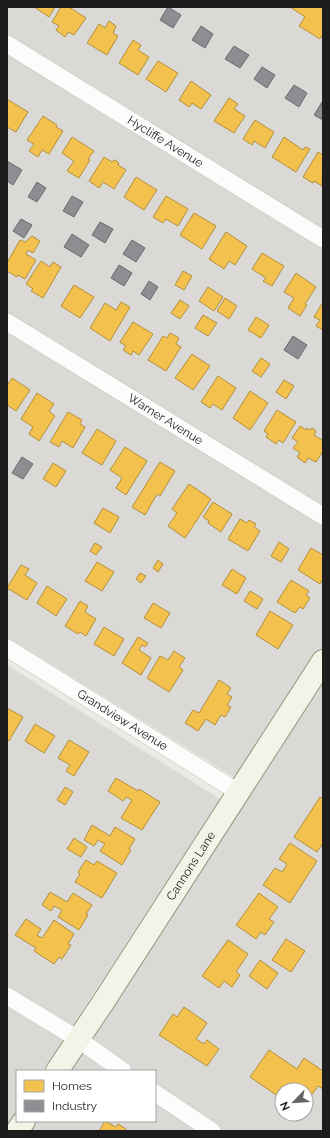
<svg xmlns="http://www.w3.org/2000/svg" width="330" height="1138" font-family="Raleway,sans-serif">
	<rect width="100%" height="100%" fill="#eceae4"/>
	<!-- residential -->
	<path fill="#dbd9d6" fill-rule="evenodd" d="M7,7H323V648L240,781L7,637Z
		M7,665L220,799L43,1071H17V1110L7,1125Z
		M323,675V1131H24L31,1121H155V1071H63ZM282,1090H306V1114H282Z"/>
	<!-- homes -->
	<path fill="#f2c14e" stroke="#b2903f" d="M34,7H55L49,17Z
		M61,7H69L86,18L74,35L68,32L65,37L56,30L59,26L52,22Z
		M290,7H323V34L320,39L299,26L305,17Z
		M109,21L116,26L113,33L118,36L107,55L87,43L99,24L105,28Z
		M133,40L141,45L138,50L149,57L138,75L119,63Z
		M158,61L178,73L166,92L146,79Z
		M191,81L211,95L201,109L192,103L189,107L179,100Z
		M229,98L238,104L234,109L245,116L234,133L214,121Z
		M7,99L28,112L16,132L7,127Z
		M43,116L57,125L56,127L63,131L49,154L42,150L38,157L29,151L34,144L27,140Z
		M255,120L274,132L265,148L254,141L252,145L243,139Z
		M72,137L94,151L88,159L90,160L79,178L67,171L74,161L62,153Z
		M284,137L303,150L305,147L310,149L296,172L272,157Z
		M318,152L323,155L322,186L314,181L313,183L303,177Z
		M104,157L112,162L114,160H115L119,163L118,165L126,170L114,189L103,182L99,188L89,181Z
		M136,177L157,190L144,210L124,197Z
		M166,196L188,209L178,226L166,219L163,223L153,217Z
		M194,213L216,226L202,249L180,235Z
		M226,232L247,246L235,265L229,261L224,269L209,259Z
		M32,236L40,241L33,253L28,250L26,254L36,260L25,279L18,275L17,277L7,271V263L20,240L25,242Z
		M262,253L284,266L272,286L263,281L266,278L252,269Z
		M41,261L50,267L53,262L61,267L43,298L31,291L33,289L26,284Z
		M183,271L192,276L184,290L175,285Z
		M296,273L316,287L305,304L307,305L300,316L288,308L294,298L284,292Z
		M74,285L94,297L80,318L61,306Z
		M208,287L223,297L214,311L199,301Z
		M225,298L237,306L229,319L217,311Z
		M180,300L189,306L180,319L171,313Z
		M121,302L130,307L110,341L90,328L105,303L116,310Z
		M323,302V330L316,326L320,320L314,317Z
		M203,315L217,323L208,336L195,328Z
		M256,317L269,325L261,338L248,330Z
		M133,322L153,334L139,355L133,351L131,355L123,350L126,346L120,342Z
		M170,333L179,338L176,344L181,347L166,371L148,360L163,336L167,338Z
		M192,354L210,366L193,390L175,378Z
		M261,358L270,364L261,377L252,371Z
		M218,376L236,388L222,410L213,404L210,408L201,402Z
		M12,378L30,390L16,411L7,405V386Z
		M284,380L294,386L286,399L276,392Z
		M250,391L268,403L250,430L233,418Z
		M37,393L54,404L49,411L55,416L39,441L29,434L33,427L21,419Z
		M277,410L296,422L283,443L279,440L276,444L266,437L268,434L264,431Z
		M68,412L82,420L80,424L85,427L73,448L62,441L59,447L50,442Z
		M300,426L306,430L307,428L310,430L312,428L316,431L314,435L322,440L323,439V451L316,462L308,458L305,463L297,457L300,453L293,448L298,442L292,438Z
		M97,429L116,441L102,465L82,453Z
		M125,447L147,461L126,495L116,488L122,478L110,470Z
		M160,462L175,471L160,496L157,494L145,515L132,507Z
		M53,463L66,471L56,487L43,479Z
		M189,484L211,499L185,538L168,526L177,513L172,509Z
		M213,502L232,514L221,532L208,523L209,521L203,517Z
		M103,508L119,517L110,533L94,523Z
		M240,519L247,523L249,520L256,524L254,527L260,531L248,551L228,539Z
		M279,542L289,549L281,562L271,556Z
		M95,543L102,547L96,555L90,551Z
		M311,548L323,555V579L320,584L298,570Z
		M158,560L163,564L158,572L153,568Z
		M97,562L114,572L102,591L85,581Z
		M21,565L29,569L25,575L37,583L27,600L7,588Z
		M232,569L246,578L237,594L222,585Z
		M140,573L146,576L141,583L136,579Z
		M291,580L309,591L306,595L310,598L303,609L300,607L295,613L277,602Z
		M47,586L67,599L56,616L37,603Z
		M250,591L263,599L257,609L244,601Z
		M80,601L88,606L85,612L96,619L86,636L80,632L78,634L65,626Z
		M153,603L170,613L161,628L144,618Z
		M270,611L293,625L278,649L256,635Z
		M104,627L124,639L114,656L94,644Z
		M138,637L148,643L145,647L142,645L139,650L151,658L141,675L122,663Z
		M174,651L185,658L179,667L183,670L169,692L147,678L160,656L168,660Z
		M219,680L231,688L227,694L232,697L227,705L231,707L225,717L221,715L215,725L206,719L198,731L185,723L193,710L199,713Z
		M7,708L23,717L9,741L7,740Z
		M35,724L55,736L44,753L25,741Z
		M69,740L89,752L74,776L66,771L70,765L58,758Z
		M116,778L138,791L139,789L160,802L142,830L121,818L132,800L126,797L123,801L108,791Z
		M65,787L73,792L65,805L57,800Z
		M320,797L323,799V843L317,852L294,837Z
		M92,825L110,836L115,827L135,839L129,849L131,850L122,865L100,851L105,844L98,840L94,846L84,840Z
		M74,838L87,847L81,857L67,849Z
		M290,843L317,861L290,903L263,885L275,868L282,872L286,866L287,864L279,859Z
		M86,860L94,865L97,861L117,873L102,898L75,882L80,874L78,872Z
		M50,892L67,902L73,893L92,905L86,914L88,915L79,930L58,917L62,910L54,906L51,911L42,905Z
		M259,893L278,907L269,919L274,922L265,935L261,932L256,939L236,925Z
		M26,919L41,929L37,935L42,938L54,920L74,934L68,944L71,945L62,959L59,957L54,964L34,951L36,948L15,935Z
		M286,939L305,951L291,972L272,960Z
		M228,940L248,954L236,972L240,975L232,987L224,981L219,988L202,976Z
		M260,960L278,973L267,989L249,976Z
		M184,1007L207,1023L196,1039L204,1044L207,1040L219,1049L207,1066L159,1035L173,1014L177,1017Z
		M269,1050L297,1069L304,1058L323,1071V1089L318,1086L306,1103V1090H282V1099L250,1077Z
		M105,1121L116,1127L118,1124L126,1129L125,1131H99Z"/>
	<!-- industry -->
	<path fill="#8d8d92" stroke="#6b6b6f" d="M168,7L181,15L173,28L160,20Z
		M201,26L213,34L205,48L192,40Z
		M234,46L249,55L240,68L225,59Z
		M262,67L275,75L267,88L254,79Z
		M294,85L307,93L299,107L285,98Z
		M322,102L323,103V120L314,115Z
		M7,161L22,170L13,185L7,181Z
		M37,182L46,188L37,202L28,197Z
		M72,196L83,202L74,217L63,211Z
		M21,219L32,225L24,238L13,231Z
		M100,222L113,229L105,243L92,235Z
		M72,234L89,245L81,257L64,247Z
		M132,240L145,248L136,262L123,254Z
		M119,265L132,273L124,286L111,278Z
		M149,281L158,287L150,300L141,294Z
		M293,336L307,345L298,359L284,350Z
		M22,457L33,464L23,479L12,473Z"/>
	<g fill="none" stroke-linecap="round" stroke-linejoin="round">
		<!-- minor casing -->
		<g stroke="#c4c4c1" stroke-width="18">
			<g id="minor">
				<path id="s1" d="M7,44L323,239"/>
				<path id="s2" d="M7,322L323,516"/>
				<path id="s3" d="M7,648L238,792"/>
				<path d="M7,996L78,1039L123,1071"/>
				<path d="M155,1093L212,1131"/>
			</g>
		</g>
		<!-- secondary casing -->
		<g stroke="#93957c" stroke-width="24">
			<g id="secondary">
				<path id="s4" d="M57,1071L102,1004L323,661"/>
				<path d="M17,1131L24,1121"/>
			</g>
		</g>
		<!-- minor -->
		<use href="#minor" stroke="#fcfcfb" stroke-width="17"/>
		<!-- secondary -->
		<use href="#secondary" stroke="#f3f3e8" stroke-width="22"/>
	</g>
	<g text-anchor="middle" stroke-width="4" stroke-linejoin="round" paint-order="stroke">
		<!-- street labels -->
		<g font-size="12" fill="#1d1d1d" stroke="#fff">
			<text dy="4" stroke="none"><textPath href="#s1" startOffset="186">Hycliffe Avenue</textPath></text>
			<text dy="4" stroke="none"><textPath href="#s2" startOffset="186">Warner Avenue</textPath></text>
			<text dy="4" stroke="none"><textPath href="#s3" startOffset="136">Grandview Avenue</textPath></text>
			<text dy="4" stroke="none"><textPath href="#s4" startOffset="245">Cannons Lane</textPath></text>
		</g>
	</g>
	<!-- border -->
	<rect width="330" height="1138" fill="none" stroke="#1d1d1d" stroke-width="16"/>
	<!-- legend -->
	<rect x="16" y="1070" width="140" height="52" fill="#ffffff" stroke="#a5a5a5"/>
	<rect x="24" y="1080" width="20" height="12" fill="#f2c14e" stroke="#a5a5a5"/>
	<text x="52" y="1090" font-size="12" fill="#1d1d1d">Homes</text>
	<rect x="24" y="1100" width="20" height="12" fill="#8d8d92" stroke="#a5a5a5"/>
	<text x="52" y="1110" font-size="12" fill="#1d1d1d">Industry</text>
	<!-- north arrow -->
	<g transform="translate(294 1102) rotate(245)"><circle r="19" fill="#ffffff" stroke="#a5a5a5"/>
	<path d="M0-3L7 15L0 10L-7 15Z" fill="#656563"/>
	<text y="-6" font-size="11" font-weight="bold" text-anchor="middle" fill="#1d1d1d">N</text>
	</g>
</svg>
